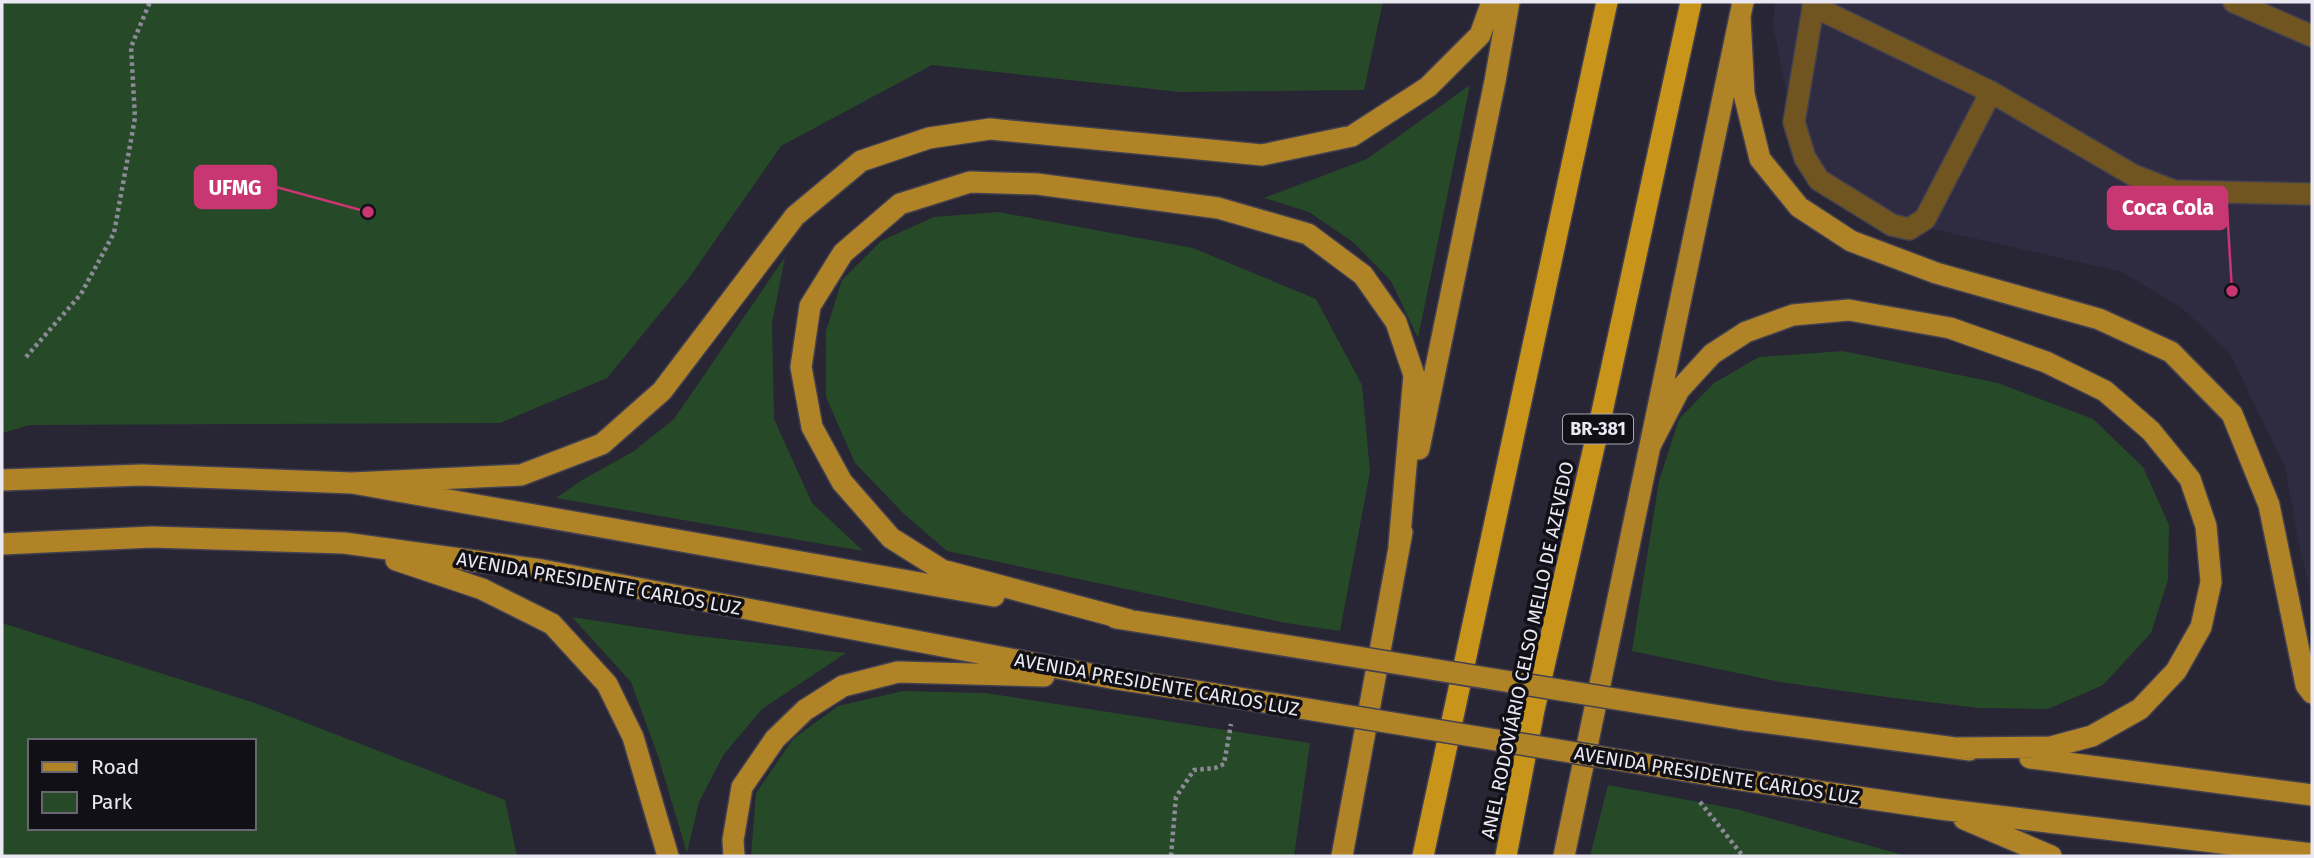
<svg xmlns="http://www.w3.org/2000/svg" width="2314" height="858" font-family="'Fira Sans',sans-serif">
	<rect width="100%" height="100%" fill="#282535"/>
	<!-- built -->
	<path fill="#2f2b41" d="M1775,2H2312V598L2299,545L2285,467L2230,354L2183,309L2122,272L1912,224L1850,198L1810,153L1787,94L1773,25Z"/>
	<!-- green -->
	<path fill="#264928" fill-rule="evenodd" d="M2,2H1383L1364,90L1180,92L932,65L781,146L689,278L607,378L500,423L30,425L2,433Z
		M1470,85L1418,338L1391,281L1353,242L1309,212L1264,198L1367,159Z
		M998,212L1193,248L1316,299L1362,385L1370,472L1340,631L1286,623L947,551L904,514L855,463L826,397V331L842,280L881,241L934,217Z
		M785,257L772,323L774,419L812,503L863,551L556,498L582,480L634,451L674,419Z
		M1843,351L1998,383L2093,419L2143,467L2169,525L2168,580L2151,633L2103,685L2048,709L1979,708L1886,697L1780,682L1632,651L1659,481L1679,419L1714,383L1759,357Z
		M572,617L689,635L846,653L762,709L724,754L699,802L687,853L658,756L631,682Z
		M2,623L255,703L505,800L517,856H2ZM30,741H254V828H30Z
		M903,691L985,693L1310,743L1294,856H751L756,793L793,739L838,706Z
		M1608,785L1736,809L1907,856H1590Z"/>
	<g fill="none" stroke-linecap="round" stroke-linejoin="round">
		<!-- minor casing -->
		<g stroke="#434050" stroke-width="24">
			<path id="minor" d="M1814,2L1794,122L1805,158L1819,180L1892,225L1909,229L1925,219L1991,92
				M2234,2L2312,36
				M1813,6L1991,92L2133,175L2174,191L2312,194"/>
		</g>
		<!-- major casing -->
		<g stroke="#434050" stroke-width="24">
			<path id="major" d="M1740,17L1744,94L1760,159L1799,207L1851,241L1936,273L2099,319L2171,352L2232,414L2269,505L2306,685L2312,693
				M1650,446L1679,390L1712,354L1746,332L1793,315L1849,310L1950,328L2046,362L2105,391L2151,431L2190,479L2206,526L2211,582L2201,627L2176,671L2140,709L2092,736L2051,747L1956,748
				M1419,449L1495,81L1509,2
				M2,480L142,475L352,483L994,596
				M352,483L521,475L602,444L662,391L795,216L861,161L929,138L990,129L1262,155L1352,136L1428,87L1480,35L1492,2
				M2,544L152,537L344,543L542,570L1111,678L1215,694
				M396,560L482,589L552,624L607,684L633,737L668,856
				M1116,618L1227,636
				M1129,620L942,570L891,538L842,482L812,427L801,367L810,306L843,253L900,204L970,182L1037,184L1218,208L1308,234L1363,275L1396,322L1414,375L1399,546
				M1739,719L1970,750
				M2030,758L2312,795
				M1735,779L1940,809L2312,854
				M1964,819L2051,856
				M734,856L733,840L742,787L775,739L805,710L843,686L898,672L1044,676
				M1342,856L1402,532
				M1564,856L1743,2"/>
		</g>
		<!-- highway casing -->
		<g stroke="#434050" stroke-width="24">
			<path id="highway" d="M1423,856L1607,2
				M1506,856L1534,710L1602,412L1691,2"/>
		</g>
		<!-- path -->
		<path stroke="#8d8a98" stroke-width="4.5" stroke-dasharray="3.5 3.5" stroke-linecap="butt" d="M26,357L81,294L114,233L135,118L131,47L150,2
			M1700,802L1743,856
			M1171,856L1176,797L1194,770L1215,768L1224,764L1231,724"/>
		<!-- minor -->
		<use href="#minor" stroke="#705520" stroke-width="21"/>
		<!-- major -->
		<use href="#major" stroke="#af8326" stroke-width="21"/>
		<!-- highway -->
		<use href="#highway" stroke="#c9941a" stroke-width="21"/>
		<!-- major-bridge casing -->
		<g stroke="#434050" stroke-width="24" stroke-linecap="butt">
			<path id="major-bridge" d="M1227,636L1739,719
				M1215,694L1735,779"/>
		</g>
		<!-- major-bridge -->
		<use href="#major-bridge" stroke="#af8326" stroke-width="21"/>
	</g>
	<g text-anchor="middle" stroke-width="7" stroke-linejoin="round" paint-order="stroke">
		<!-- shield labels -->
		<rect fill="#111017" stroke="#a9a7b1" stroke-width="2" x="1563" y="414.5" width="70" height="29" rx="5"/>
		<g font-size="18" font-weight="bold" fill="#eae8f3">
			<text x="1598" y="435">BR-381</text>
		</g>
		<!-- street labels -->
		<g font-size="19" fill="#eae8f3" stroke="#111017">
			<text transform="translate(599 583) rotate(10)" y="7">AVENIDA PRESIDENTE CARLOS LUZ</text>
			<text transform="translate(1527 650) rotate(-78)" y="7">ANEL RODOVIÁRIO CELSO MELLO DE AZEVEDO</text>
			<text transform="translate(1157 684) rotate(10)" y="7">AVENIDA PRESIDENTE CARLOS LUZ</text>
			<text transform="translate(1717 775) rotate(9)" y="7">AVENIDA PRESIDENTE CARLOS LUZ</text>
		</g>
	</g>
	<!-- callouts -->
	<path fill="none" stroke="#c83772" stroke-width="2.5" d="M368 212L276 187M2232 291L2227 208"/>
	<g fill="#c83772" stroke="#111017" stroke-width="2.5">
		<circle cx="368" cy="212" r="7"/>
		<circle cx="2232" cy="291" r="7"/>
	</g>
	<g fill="#c83772" stroke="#c83772" stroke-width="2.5">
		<rect x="195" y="166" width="81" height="42" rx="7"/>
		<rect x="2108" y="187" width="119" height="42" rx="7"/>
	</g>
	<g font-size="21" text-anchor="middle" font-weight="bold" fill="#fff">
		<text x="235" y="195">UFMG</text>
		<text x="2168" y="215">Coca Cola</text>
	</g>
	<!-- border -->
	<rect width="2314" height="858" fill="none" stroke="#eae8f3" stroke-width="7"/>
	<!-- legend -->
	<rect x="28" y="739" width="228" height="91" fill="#111017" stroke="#68666f" stroke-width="2"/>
	<rect x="42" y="762" width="35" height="10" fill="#af8326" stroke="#68666f" stroke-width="2"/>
	<text x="91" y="774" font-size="21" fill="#eae8f3">Road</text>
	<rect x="42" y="792" width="35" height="21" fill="#264928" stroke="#68666f" stroke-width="2"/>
	<text x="91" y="809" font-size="21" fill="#eae8f3">Park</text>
</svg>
